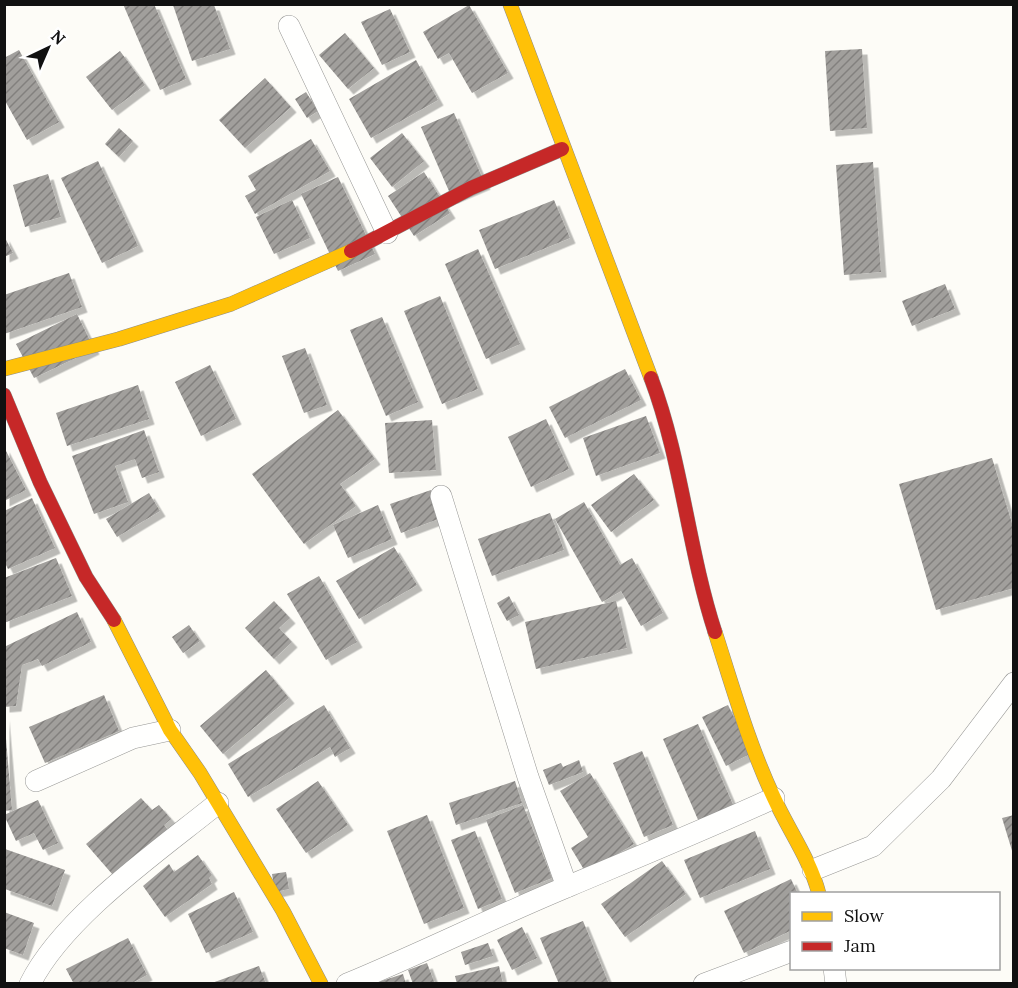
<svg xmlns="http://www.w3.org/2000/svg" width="1018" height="988" font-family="Lora,serif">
	<defs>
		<pattern id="building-hatch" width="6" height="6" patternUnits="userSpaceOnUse" patternTransform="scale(1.5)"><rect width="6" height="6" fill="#a19f9c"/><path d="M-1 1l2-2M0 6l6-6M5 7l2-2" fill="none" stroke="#82807e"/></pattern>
		<filter id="shadow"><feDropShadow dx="5.5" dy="5.5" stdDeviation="0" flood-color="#0004"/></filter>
	</defs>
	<rect width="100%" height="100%" fill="#fdfcf7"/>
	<!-- building -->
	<path fill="url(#building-hatch)" filter="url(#shadow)" d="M123,4H154L186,79L160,90Z
		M173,5H214L230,49L192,61Z
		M469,5L508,73L472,93L449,53L438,59L423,32Z
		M390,9L410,52L382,65L361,22Z
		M345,33L374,68L348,89L319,55Z
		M862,49L867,128L830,131L825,51Z
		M19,50L59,122L27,140L4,99V58Z
		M120,51L145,85L112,110L86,77Z
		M416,60L438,100L371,138L349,99Z
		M265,78L291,107L245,148L219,120Z
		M306,92L318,111L307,118L295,99Z
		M454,113L485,184L452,198L421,127Z
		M119,128L133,141L119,157L105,144Z
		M402,133L424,161L392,187L370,158Z
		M311,139L330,171L255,214L245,196L256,190L248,176Z
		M98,161L138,246L102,263L61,178Z
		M873,162L881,272L844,275L836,165Z
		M424,172L450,213L414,236L388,196Z
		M48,174L61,217L25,227L13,185Z
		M338,177L375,254L338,271L301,194Z
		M292,200L310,238L274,254L256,217Z
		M554,200L570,238L495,269L479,230Z
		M4,236L13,253L4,257Z
		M478,249L520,344L486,359L445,264Z
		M69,273L82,307L4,334V295Z
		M945,284L955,309L912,326L902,301Z
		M440,296L478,389L442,404L404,311Z
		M77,314L94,349L34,378L16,344Z
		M382,317L418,402L386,416L350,330Z
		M305,348L327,405L304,413L282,356Z
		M210,365L236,419L201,436L175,382Z
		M625,369L641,400L565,438L549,407Z
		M138,385L149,419L67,446L56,413Z
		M338,410L375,459L340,484L356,506L304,544L252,474Z
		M646,416L660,453L596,476L583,438Z
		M546,419L569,469L531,487L508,437Z
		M432,420L436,470L389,473L385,423Z
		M144,430L159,472L142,478L135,459L115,466L128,502L94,514L72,456Z
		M4,447L26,490L4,501Z
		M992,458L1014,530V588L936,610L899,484Z
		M634,474L654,500L611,532L591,505Z
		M431,490L441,518L401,533L390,504Z
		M149,493L160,511L117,537L106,519Z
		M32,498L55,548L8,569L4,561V511Z
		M584,502L620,565L632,558L663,613L641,626L621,591L602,602L555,519Z
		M378,505L392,539L348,558L333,525Z
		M550,513L564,550L492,576L478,539Z
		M394,547L417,585L359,619L336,581Z
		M56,558L72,596L4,623V578Z
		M319,576L357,642L326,660L287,594Z
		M509,596L519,615L507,621L497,603Z
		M274,601L290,618L279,628L292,642L274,659L245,628Z
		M616,601L627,648L536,669L525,622Z
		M77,612L91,642L42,666L38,659L22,665L16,706L4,707V647Z
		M189,625L200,641L183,653L172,637Z
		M266,670L289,698L223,754L200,726Z
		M104,695L119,731L45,763L29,727Z
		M324,705L350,748L335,757L330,747L248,797L228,764Z
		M728,705L752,753L726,766L702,717Z
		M4,715L12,810L4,811Z
		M698,724L734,807L699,822L663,739Z
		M642,751L673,825L644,837L613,763Z
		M579,760L583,772L549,785L543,770L561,763L563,767Z
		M590,773L634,844L586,873L571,848L588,837L560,791Z
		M318,781L348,825L306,853L276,809Z
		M515,781L522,803L456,825L449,803Z
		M141,798L152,810L159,805L171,819L164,825L168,830L113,875L86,844Z
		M38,800L58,843L43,850L34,833L16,841L4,815Z
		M523,805L552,878L515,893L486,820Z
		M427,815L464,908L424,924L387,831Z
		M1014,815V854H1013L1002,818Z
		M475,831L502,899L478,909L451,840Z
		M755,831L770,869L700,898L684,860Z
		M5,849L65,870L52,906L5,889Z
		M198,855L212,875L209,878L212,884L165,917L143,886L169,864L174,872Z
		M662,861L686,894L625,937L601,904Z
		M286,872L289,889L275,892L272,874Z
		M791,879L798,894H792V930L744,953L724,911Z
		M234,892L253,932L206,953L188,914Z
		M4,912L34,923L23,955L4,948Z
		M583,921L609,984H559L540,938Z
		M522,927L537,958L512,970L497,940Z
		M128,938L147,975L130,984H74L66,969Z
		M488,943L493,956L465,965L461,952Z
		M427,963L435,984H413L408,970Z
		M259,966L266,984H212V983Z
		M499,966L503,984H457L455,976Z
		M403,974L406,984H375V983Z"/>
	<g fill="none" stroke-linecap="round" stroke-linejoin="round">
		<!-- street casing -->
		<g stroke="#979795" stroke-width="22">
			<path id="street" d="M289,26L387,233
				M441,496L528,777L567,887
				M36,781L133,738L170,730
				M813,870L873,846L941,779L1014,683
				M834,968L836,984
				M30,984C63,917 160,850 218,803
				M347,984C422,953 494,917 569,886C638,857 706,829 774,798
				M704,984L792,951"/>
		</g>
		<!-- slow casing -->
		<g stroke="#8e8d8b" stroke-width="15">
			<path id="slow" d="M510,4L651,378
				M4,369L119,339L231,304L351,251
				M114,620L170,730L200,773L283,911L321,984
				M715,632C733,688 749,745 774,798C789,831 810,859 819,894"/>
		</g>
		<!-- jam casing -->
		<g stroke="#8e8d8b" stroke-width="15">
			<path id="jam" d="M351,251L471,188L562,149
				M651,378C682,460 688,549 715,632
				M4,395L40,482L86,577L114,620"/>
		</g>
		<!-- street -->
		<use href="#street" stroke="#fffffe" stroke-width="21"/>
		<!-- slow -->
		<use href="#slow" stroke="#ffc107" stroke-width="14"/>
		<!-- jam -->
		<use href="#jam" stroke="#c62828" stroke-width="14"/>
	</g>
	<!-- border -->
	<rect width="1018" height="988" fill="none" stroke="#111111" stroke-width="12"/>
	<!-- legend -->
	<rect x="790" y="892" width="210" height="78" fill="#ffffff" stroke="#a0a0a0" stroke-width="1.5"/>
	<rect x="802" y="912" width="30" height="9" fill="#ffc107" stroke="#a0a0a0" stroke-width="1.5"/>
	<text x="844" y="922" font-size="18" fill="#111111">Slow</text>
	<rect x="802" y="942" width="30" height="9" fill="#c62828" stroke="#a0a0a0" stroke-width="1.5"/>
	<text x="844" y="952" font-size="18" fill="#111111">Jam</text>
	<!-- north arrow -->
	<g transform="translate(48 48) rotate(44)" stroke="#ffffff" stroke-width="4.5" paint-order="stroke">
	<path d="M0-4.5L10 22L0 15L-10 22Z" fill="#111111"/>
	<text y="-9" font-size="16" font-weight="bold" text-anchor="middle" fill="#111111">N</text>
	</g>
</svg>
